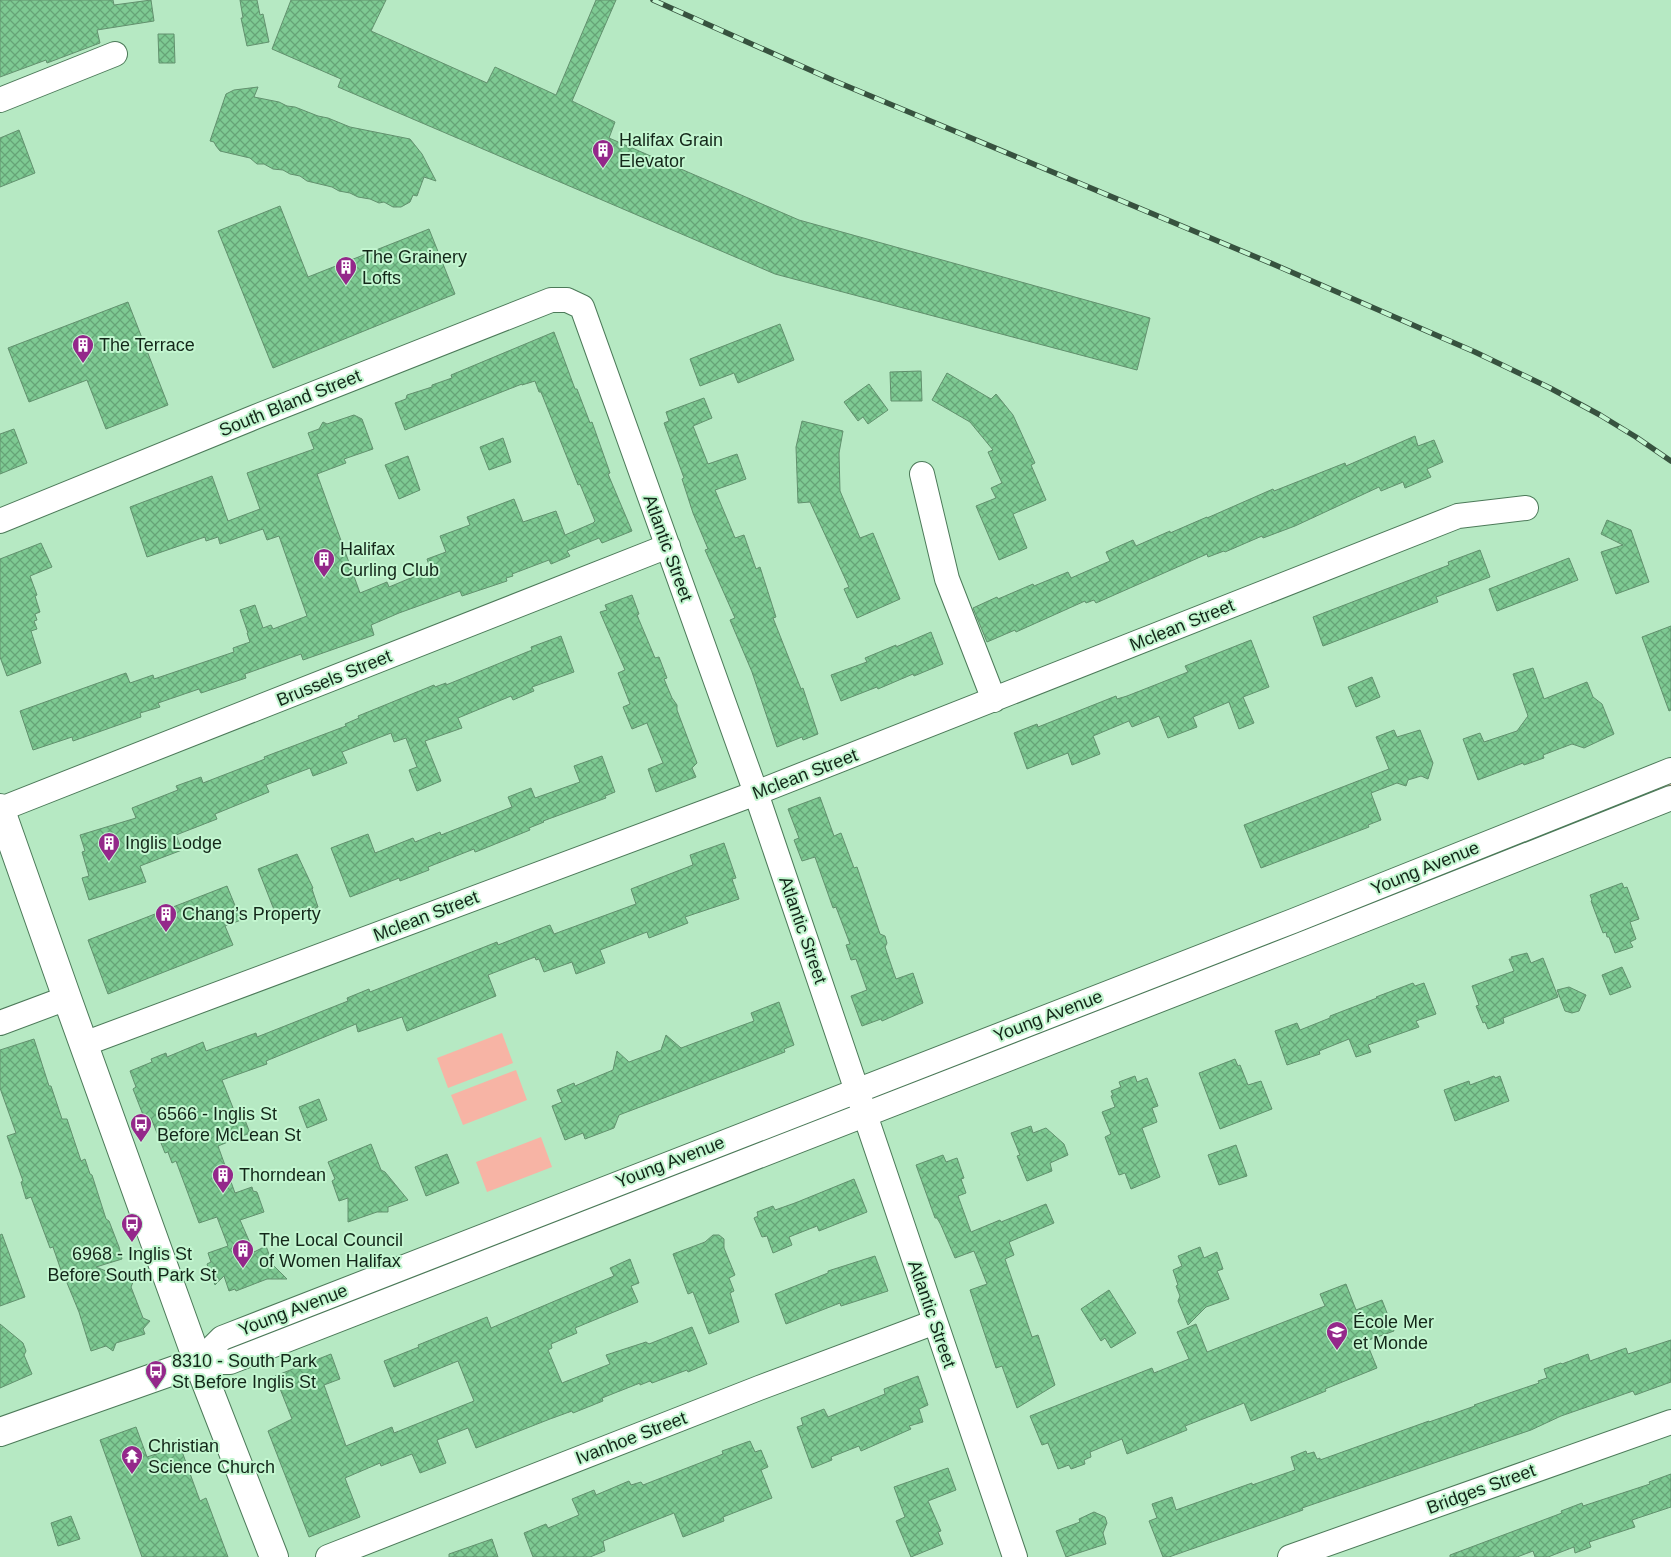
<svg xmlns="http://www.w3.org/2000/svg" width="1671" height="1557" font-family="Helvetica,sans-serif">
	<defs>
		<pattern id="building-cross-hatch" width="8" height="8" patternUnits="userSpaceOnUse" patternTransform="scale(1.25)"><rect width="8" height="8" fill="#7eca93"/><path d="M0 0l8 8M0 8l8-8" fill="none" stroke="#66a477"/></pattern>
	</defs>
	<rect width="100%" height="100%" fill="#b6e9c3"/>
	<!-- green -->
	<path fill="#f7b4a5" d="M1671,781V787L1309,929L1306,927Z
		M1281,937V940L887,1094L884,1091Z
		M502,1033L513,1063L448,1088L437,1058Z
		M516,1070L527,1100L463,1125L451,1095Z
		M836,1111L835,1115L230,1352L224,1351V1347Z
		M541,1137L552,1167L487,1192L476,1162Z"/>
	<!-- building -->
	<path fill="url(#building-cross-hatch)" stroke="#62916e" d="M0,0H113L114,5L151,0L154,21L97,30L100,43L47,63L46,60L0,77Z
		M240,0H257L260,15L263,14L269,42L247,46L241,18H243Z
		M291,0H386L371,31L487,83L495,67L556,95L596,0H616L572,101L615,122L609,138L799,220L1150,318L1137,370L775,274L338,87L341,79L272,49Z
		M158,34H174L175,63H159Z
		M258,87L254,97L279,102L287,106L295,107L318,116L328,118L350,127L410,139L422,154L436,181L424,177L417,196L413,195L410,202L401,207H393L384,202L379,203L370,199L358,197L350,193L339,191L332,187L307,181L300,176L290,174L283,170L273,169L264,164H257L250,158L220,151L216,146L214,142L210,141L226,94L234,90Z
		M19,130L35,173L0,187V138Z
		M280,206L308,277L429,229L455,294L273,368L218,231Z
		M128,302L168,405L106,429L87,380L29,402L8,348Z
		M780,324L794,360L738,383L734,373L700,386L690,359Z
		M554,332L575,389H577L590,423L592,422L610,473L608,474L632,531L602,543L599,538L567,551L570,556L551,564L549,560L512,574L513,576L506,578L507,581L462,596L460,591L399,613L371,625L374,635L303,660L301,654L245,674L246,678L201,693L199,689L158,703L160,707L140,713L141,717L73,741L72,737L33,750L20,711L126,673L130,683L153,675L154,679L234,652L233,648L250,642L247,633H248L240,610L255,605L263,628L271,625L273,629L307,616L279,536L267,540L263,529L220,544L218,537L206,541L205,537L147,557L130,507L212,476L228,521L260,509L247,473L314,449L308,433L319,429L323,422L327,424L354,415L362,419L373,449L344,459L346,463L317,474L360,593L387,582L389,587L425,572L424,567L429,565L427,559L446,552L440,536L470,525L467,517L514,499L523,522L556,511L565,535L593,523L595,521L580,484L578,485L541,392H539L535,381L522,385V384L405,430L395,403L406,399L407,395L432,387V385L452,378L451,375Z
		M921,371L922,401H891L890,372Z
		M947,373L991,399L996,394L1013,415L1035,463L1031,465L1046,500L1013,514L1027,548L999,560L976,506L996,498L991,488L1002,483L988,452L993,450L970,422L932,400Z
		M869,384L888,410L868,424L863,417L858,421L844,402Z
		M704,398L712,418L693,426L708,464L737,454L746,479L715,490L735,538L744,535L756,569L760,567L776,617L773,618L801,689L803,688L818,734L803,740L802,737L777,747L752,672L730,620L735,618L705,550L708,549L693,513L682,479L684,478L664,423L669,421L666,412Z
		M802,421L843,431L839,453L840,491L860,538L873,533L900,599L857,618L844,589L849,587L810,502L798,503L796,447Z
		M14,429L27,463L0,474V434Z
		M1415,436L1418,446L1434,440L1443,462L1427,469L1431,477L1405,488L1403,482L1381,491L1379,487L1295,526L1263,538L1262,536L1225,552L1224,551L1208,557L1207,554L1096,603L1094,600L1086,603L1085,601L1016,632L1015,630L987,642L973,608L997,597L998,599L1033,584L1034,586L1068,572L1071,578L1110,561L1106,552L1133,540L1136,546L1170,531V533L1207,517V518L1273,489L1274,491L1345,463L1346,466Z
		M503,438L511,462L489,470L480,447Z
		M408,456L420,490L399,499L385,465Z
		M1607,520L1631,530L1649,582L1616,594L1601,552L1623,545L1601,534Z
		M41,543L52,567L30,576L37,595L35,596L40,612L35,614L37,620L34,621L37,629L31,631L41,663L7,676L0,657V559Z
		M1480,550L1490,577L1436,597L1438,602L1323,646L1313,617L1449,565L1448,562Z
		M1569,558L1578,580L1497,611L1489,589Z
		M632,595L639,614L637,615L655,658L659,657L667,678L664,679L672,698L677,705V710L697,763L692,768L696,777L656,792L648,769L663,763L647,723L632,729L623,707L630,704L618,673L625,670L600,612L607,610L605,605Z
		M1671,626V710L1669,711L1642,637Z
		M931,632L943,664L914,676L913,674L878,689L877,687L841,701L831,675L867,662L865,658L896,645V647Z
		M561,636L574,672L532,687L534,691L513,700L511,696L458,718L462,728L425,741L441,781L417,791L409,770L417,767L406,738L394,742L391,733L342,752L347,763L313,776L310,768L266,785L269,792L215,814L217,819L176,835L182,850L140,866L146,882L89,900L82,878L89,876L82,852L85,851L80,835L136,818L132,808L178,790L176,786L201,777L203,783L265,759L264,757L346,726L345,724L359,718L358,716L434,685L435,687L446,683V685L532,650L531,647Z
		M1251,640L1269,687L1243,697L1254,723L1239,729L1229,702L1193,717L1197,727L1168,738L1159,716L1132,727L1129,721L1093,736L1100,754L1072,765L1068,753L1027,769L1014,733L1037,724L1038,727L1116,696L1117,699L1127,696L1188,672L1185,666Z
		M1533,668L1544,699L1587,682L1593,697L1602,704L1614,734L1584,748L1572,744L1543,755L1544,758L1524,765L1523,763L1478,780L1463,739L1480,733L1484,742L1517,731L1528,716L1513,674Z
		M1372,677L1380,697L1356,707L1348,687Z
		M1394,730L1397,737L1420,730L1433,763L1428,779L1421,776L1408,780L1406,786L1397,783L1371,793L1381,820L1368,825L1369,827L1261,868L1244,825L1389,769L1376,737Z
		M602,756L615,792L605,796L606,798L543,821L544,822L529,828L530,830L478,851L475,852L474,849L428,867L429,870L400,881L399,878L350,897L331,848L368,834L375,853L413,838L415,842L440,832L441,835L512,807L508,797L531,788L535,798L580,782L574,766Z
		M820,797L834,836L841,833L854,868L857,867L880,934L885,936L887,943L885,947L896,979L913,973L923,1003L882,1021L881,1019L862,1026L851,996L867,990L856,959L851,960L846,945L850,944L836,907L833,908L815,857L802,861L794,840L799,838L788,809Z
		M724,843L736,878L732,879L739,899L685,917L688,923L649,938L647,932L600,950L605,963L576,974L572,962L544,972L539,959L536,960L535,957L488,975L496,996L407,1031L402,1017L358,1032L356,1024L266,1061L267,1064L222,1080L237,1118L243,1115L250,1133L218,1146L235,1193L252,1187L253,1191L257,1192L264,1212L240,1220L254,1252L266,1246L273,1265L287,1279H267L236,1291L235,1289L229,1291L224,1276L215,1285L207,1264L211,1262L208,1253L228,1246L217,1217L199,1223L176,1161L172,1163L168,1152L165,1153L151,1118L145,1120L133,1089L136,1087L130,1071L152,1062L151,1059L166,1053L167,1057L203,1042L206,1051L256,1033L257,1037L348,1001L347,998L369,989L370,992L497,942L498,945L547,926L550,925L554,934L636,904L631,889L693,865L690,855Z
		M297,854L313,888L312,889L318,907L301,914L300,912L278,920L258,869Z
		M1622,883L1624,888L1627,887L1639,919L1630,922L1636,939L1630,942L1633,947L1615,953L1609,937H1607L1606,932L1603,933L1591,901L1592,900L1590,895Z
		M227,886L241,920L225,926L233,945L108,994L88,940Z
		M1527,953L1531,963L1543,958L1558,997L1503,1018L1504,1023L1488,1029L1485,1022L1483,1023L1476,1006L1479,1005L1472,986L1514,971L1509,959H1512L1511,957Z
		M1622,967L1631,987L1610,995L1602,975Z
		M1413,983L1415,986L1424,983L1436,1014L1416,1021L1419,1027L1368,1045L1371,1052L1356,1057L1349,1039L1319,1051L1320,1054L1287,1065L1275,1031L1297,1023L1300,1030L1330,1018V1016L1377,998L1376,997Z
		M1569,987L1586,995L1579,1011L1572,1013L1565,1011L1557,990Z
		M779,1002L794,1045L784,1049L785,1052L619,1115L614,1128L585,1139L583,1133L565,1140L552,1106L562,1102L557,1090L574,1083L575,1086L613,1070L617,1051L629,1062L661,1050L666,1035L681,1048L754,1021L751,1013Z
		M34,1039L49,1086H51L62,1119H67L81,1161L85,1159L90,1174L92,1175L106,1219L109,1221L119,1247L122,1259L96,1267L133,1282L131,1287L143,1318L150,1321L143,1329L145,1334L116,1343L113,1351L106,1346L91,1351L79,1312L65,1278L64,1279L53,1247L50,1248L31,1197L26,1199L21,1182L23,1181L7,1136L16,1133L0,1088V1050Z
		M1235,1059L1238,1066L1240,1065L1248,1085L1261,1081L1272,1109L1220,1129L1199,1073Z
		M1135,1076L1137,1082L1147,1078L1158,1106L1152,1108L1157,1122L1142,1128L1160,1177L1131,1189L1125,1173L1119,1175L1105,1137L1111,1134L1102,1112L1115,1107L1111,1096L1113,1095L1111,1091L1121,1087L1119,1082Z
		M1494,1076L1495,1078L1500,1076L1509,1101L1455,1121L1444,1090L1469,1081L1470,1085Z
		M319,1099L327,1120L307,1128L299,1107Z
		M1031,1126L1033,1133L1046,1128L1064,1144L1068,1155L1050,1163L1052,1171L1027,1181L1017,1156L1020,1155L1011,1133Z
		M371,1144L381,1170L385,1172L408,1200L388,1207V1212H377L348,1222V1198L339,1201L332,1181L335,1179L328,1162Z
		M1236,1145L1247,1176L1219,1185L1208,1155Z
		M447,1154L459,1183L426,1196L415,1167Z
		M943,1155L946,1162L957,1158L964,1178L961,1179L966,1193L958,1196L971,1232L1000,1220L1001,1222L1046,1204L1054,1223L1009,1242L1014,1255L1005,1259L1032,1337L1038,1335L1055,1385L1017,1408L1002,1366L996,1368L970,1290L987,1284L974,1251L955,1258L941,1225L937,1218H935L916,1165Z
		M854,1179L867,1212L819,1231L817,1226L789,1237L792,1245L773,1253L767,1236L762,1237L754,1218L758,1216L757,1212L773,1206L775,1210L795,1203Z
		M2,1234L25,1297L0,1306V1235Z
		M713,1235H719L724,1239V1248L735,1275L729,1278L734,1291L730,1293L739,1322L709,1334L693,1292L688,1294L673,1254L705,1242Z
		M1200,1247L1204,1258L1217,1252L1223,1269L1217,1271L1229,1299L1206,1307L1188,1325L1178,1301L1180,1296L1176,1286L1178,1285L1173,1270L1182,1266L1178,1256Z
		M875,1256L888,1291L841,1306L840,1303L786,1324L775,1294L828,1273V1271Z
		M630,1259L639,1283L631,1286L638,1302L575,1328L577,1333L551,1344L552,1348L548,1350L562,1383L610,1364L606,1355L646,1342L649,1344L692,1327L707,1364L688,1372L687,1370L652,1383L650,1381L640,1385V1383L602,1398L603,1401L573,1413L572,1411L550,1419L476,1448L468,1428L437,1440L446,1463L420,1473L412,1454L381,1466L380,1463L345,1478L360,1517L309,1537L268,1431L292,1419L275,1376L331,1354L340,1379L324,1385L346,1446L392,1427L394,1433L474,1401L458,1361L394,1387L384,1361L419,1347L418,1345L487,1317L491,1328L614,1276L610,1268Z
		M1346,1284L1356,1310L1382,1300L1394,1331L1366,1341L1377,1368L1325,1389L1326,1391L1251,1421L1244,1403L1185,1426L1187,1430L1127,1454L1122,1439L1090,1452L1091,1457L1084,1460L1085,1464L1071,1469L1069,1465L1058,1469L1048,1443L1042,1445L1030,1416L1152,1368L1154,1373L1189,1359L1177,1332L1196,1324L1207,1352L1325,1306L1320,1294Z
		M1109,1290L1136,1333L1111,1348L1105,1338L1101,1341L1081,1309Z
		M0,1324L23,1343L26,1351L24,1355L32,1374L0,1388Z
		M1671,1340V1382L1635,1395L1633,1391L1561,1416L1531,1430L1302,1508L1303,1510L1169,1557H1163L1149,1521L1157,1518L1152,1504L1172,1497L1176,1510L1252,1483V1485L1295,1470L1291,1457L1306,1451L1307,1454L1314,1452L1317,1459L1320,1458V1460L1429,1421V1422L1475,1406L1474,1405L1539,1383L1538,1381L1547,1378L1544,1369L1561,1363L1562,1364L1588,1354L1590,1361L1626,1348L1628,1354Z
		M918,1376L928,1405L919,1409L923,1422L909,1426L911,1429L861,1451L859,1446L831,1457L832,1460L812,1468L797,1427L803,1425L801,1418L824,1409L828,1417L885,1394L884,1389Z
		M136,1427L147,1457L180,1446L200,1501L206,1498L228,1557H142L100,1440Z
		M750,1441L755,1452L761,1450L768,1467L761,1470L772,1498L723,1517L724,1521L683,1537L674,1513L603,1541L605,1551L590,1557H533L524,1533L546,1524L548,1528L579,1515L572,1499L594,1490L596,1495L629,1481L631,1485L641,1482L643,1485L723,1454L722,1451Z
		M948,1468L956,1490L928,1501L941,1531L938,1532L943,1544L911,1557L896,1521L905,1517L894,1487Z
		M1671,1474V1507L1632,1520L1635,1527L1589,1542L1591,1547L1575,1553L1574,1547L1548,1557H1535L1533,1551L1517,1557H1450V1555L1562,1513L1561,1511L1582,1503L1583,1506L1650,1484L1649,1482Z
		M1094,1512L1105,1517L1107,1523L1103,1533L1106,1544L1066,1557L1056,1531L1080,1522L1079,1519Z
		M71,1516L80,1539L58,1546L51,1523Z
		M492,1539L498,1557H449V1554Z"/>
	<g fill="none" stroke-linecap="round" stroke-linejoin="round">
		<!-- street casing -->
		<g stroke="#4c7a59" stroke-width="26">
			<path id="street" d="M0,100L115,54
				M922,474L947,579L994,700
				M0,521L255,417L551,300H567L582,307L756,793L1015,1557
				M1,809L668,546
				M0,1023L67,998
				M84,1044L756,793L1458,516L1526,508
				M198,1362L222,1338L1293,921L1671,770
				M198,1362H230L1303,944L1671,798
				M328,1557L759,1388L935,1322
				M1290,1557L1671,1422"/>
		</g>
		<!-- secondary casing -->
		<g stroke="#4c7a59" stroke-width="30">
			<path id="secondary" d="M0,808L67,998L198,1362L274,1557
				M0,1432L198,1362"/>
		</g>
		<!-- street -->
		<use href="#street" stroke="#fff" stroke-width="24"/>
		<!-- secondary -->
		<use href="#secondary" stroke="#fff" stroke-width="28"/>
		<!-- rail casing -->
		<g stroke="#37523f" stroke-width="5.5">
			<path id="rail" d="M653,0L837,82L1268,262L1475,352L1550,388L1600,415L1636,437L1671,461"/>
		</g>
		<!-- rail -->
		<use href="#rail" stroke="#c3f6d0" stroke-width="4" stroke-dasharray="11" stroke-linecap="butt"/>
	</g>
	<!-- icons -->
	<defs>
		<g id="building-pin" transform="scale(1.125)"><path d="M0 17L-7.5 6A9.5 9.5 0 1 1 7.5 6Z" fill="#94288a" stroke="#c3f6d0"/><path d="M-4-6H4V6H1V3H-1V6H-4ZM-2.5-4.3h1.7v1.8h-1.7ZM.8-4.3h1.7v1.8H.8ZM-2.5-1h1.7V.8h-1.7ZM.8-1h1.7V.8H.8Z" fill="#fff"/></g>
		<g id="bus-pin" transform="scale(1.125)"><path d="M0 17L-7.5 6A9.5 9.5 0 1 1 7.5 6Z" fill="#94288a" stroke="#c3f6d0"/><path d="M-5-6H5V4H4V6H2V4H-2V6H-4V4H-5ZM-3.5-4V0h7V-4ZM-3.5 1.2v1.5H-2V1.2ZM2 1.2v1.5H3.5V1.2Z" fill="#fff"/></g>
		<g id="school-pin" transform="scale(1.125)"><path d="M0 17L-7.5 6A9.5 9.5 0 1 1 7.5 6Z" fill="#94288a" stroke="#c3f6d0"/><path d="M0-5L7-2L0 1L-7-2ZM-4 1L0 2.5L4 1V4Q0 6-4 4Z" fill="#fff"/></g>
		<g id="temple-pin" transform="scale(1.125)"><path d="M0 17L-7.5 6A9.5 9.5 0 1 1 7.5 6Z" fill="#94288a" stroke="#c3f6d0"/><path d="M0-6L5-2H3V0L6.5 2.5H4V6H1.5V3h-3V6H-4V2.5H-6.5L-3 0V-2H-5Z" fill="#fff"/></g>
	</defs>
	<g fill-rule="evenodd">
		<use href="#building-pin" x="603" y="150"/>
		<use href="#building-pin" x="346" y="267"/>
		<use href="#building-pin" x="83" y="345"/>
		<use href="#building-pin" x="324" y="559"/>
		<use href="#building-pin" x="109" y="843"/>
		<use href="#building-pin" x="166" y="914"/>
		<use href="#bus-pin" x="141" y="1124"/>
		<use href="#building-pin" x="223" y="1175"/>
		<use href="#bus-pin" x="132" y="1224"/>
		<use href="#building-pin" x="243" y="1250"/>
		<use href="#school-pin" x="1337" y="1332"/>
		<use href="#bus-pin" x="156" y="1371"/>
		<use href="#temple-pin" x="132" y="1456"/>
	</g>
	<g text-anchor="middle" stroke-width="4" stroke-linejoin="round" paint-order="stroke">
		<!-- poi labels -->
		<g font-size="18" fill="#132719" stroke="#c3f6d0" text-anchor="start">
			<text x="619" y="146">Halifax Grain<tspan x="619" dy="21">Elevator</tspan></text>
			<text x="362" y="263">The Grainery<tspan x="362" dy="21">Lofts</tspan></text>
			<text x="99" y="351">The Terrace</text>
			<text x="340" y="555">Halifax<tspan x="340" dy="21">Curling Club</tspan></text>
			<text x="125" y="849">Inglis Lodge</text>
			<text x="182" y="920">Chang’s Property</text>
			<text x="157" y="1120">6566 - Inglis St<tspan x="157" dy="21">Before McLean St</tspan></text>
			<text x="239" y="1181">Thorndean</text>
			<text x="259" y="1246">The Local Council<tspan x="259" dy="21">of Women Halifax</tspan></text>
			<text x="132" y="1260" text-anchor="middle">6968 - Inglis St<tspan x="132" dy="21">Before South Park St</tspan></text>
			<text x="1353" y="1328">École Mer<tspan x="1353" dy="21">et Monde</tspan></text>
			<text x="172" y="1367">8310 - South Park<tspan x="172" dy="21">St Before Inglis St</tspan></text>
			<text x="148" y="1452">Christian<tspan x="148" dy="21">Science Church</tspan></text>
		</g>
		<!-- street labels -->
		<g font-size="18" fill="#132719" stroke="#c3f6d0">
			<text transform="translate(290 403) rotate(-22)" y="6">South Bland Street</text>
			<text transform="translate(668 548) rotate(70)" y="6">Atlantic Street</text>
			<text transform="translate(1182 625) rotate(-22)" y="6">Mclean Street</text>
			<text transform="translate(334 678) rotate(-22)" y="6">Brussels Street</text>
			<text transform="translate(805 774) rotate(-21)" y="6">Mclean Street</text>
			<text transform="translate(1425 868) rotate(-22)" y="6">Young Avenue</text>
			<text transform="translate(426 916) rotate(-21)" y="6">Mclean Street</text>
			<text transform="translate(803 930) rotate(71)" y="6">Atlantic Street</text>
			<text transform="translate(1048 1016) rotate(-21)" y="6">Young Avenue</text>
			<text transform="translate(670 1162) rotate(-21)" y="6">Young Avenue</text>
			<text transform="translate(293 1310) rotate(-21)" y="6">Young Avenue</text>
			<text transform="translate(932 1314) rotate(71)" y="6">Atlantic Street</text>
			<text transform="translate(631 1438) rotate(-21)" y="6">Ivanhoe Street</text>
			<text transform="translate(1481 1489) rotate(-20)" y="6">Bridges Street</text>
		</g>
	</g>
</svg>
